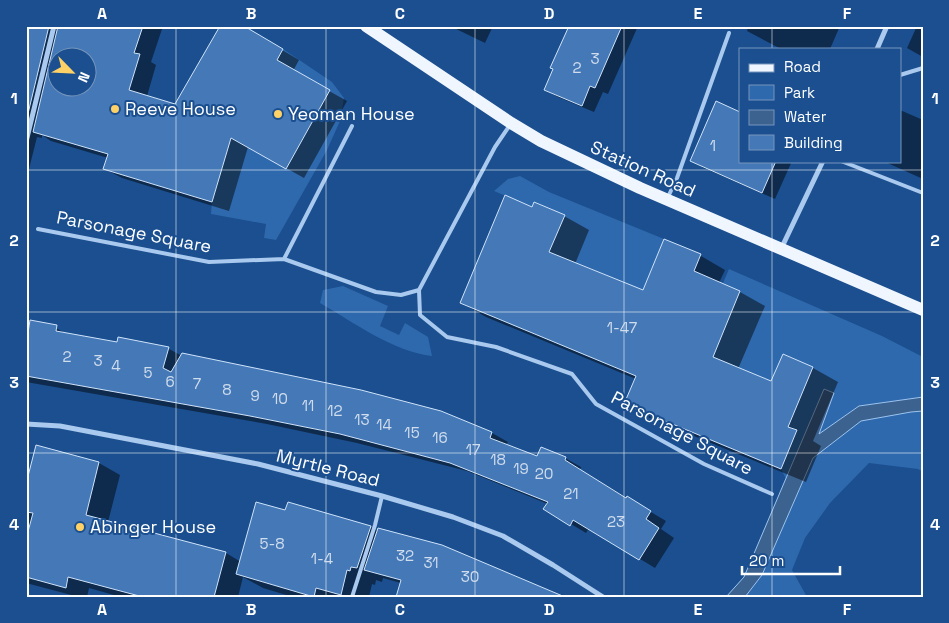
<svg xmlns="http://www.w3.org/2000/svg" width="949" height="623" font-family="'Space Grotesk',sans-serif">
	<rect width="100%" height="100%" fill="#1b4f8f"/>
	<!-- green -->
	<path fill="#2e69ad" d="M283,49L332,82L344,98L340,121L327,150L276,240L264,238L266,224L211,214L212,202L225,158L227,136L256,152L260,145L290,162L330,91L301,74L274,65Z
		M520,176L549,192L664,239L641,295L616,279L580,264L547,258L564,215L534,202L532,207L494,191L508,179Z
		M729,269L882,336L923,357V397L859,406L818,435L834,393L824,389L786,479L781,469L797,431L788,427L813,367L783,354L771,381L695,350L714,353L740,291L723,283Z
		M343,286L388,306L380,326L399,335L405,323L428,337L432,356C394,352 353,322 320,303L323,290Z
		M911,411H923V472L918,469L869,463L830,503L805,538L792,570L807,597H745L762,575L813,458L860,421Z"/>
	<!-- water -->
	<path fill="#3c6290" stroke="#9cc4f0" d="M824,389L834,393L819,434L859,406L923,397V411L911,412L861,421L813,458L762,575L745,597H726L744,577Z"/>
	<!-- shadow -->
	<path fill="#0007" fill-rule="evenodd" d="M26,26H163L151,62L156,65L147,96L176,105L241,26L299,60L293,71L347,101L304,178L248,147L229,211L122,178L105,169L108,158L51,141L42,135V138L37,137L29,169H26ZM58,58H88V88H58Z
		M450,26H493L485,43Z
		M570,26H638L608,94L603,92L594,112L558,97L545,90Z
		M749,26H840L830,49H781L747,31Z
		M917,26H923V57L907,48Z
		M717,103L740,113V161H792L775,199L704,168L692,161Z
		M900,110L923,120V179L883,161H900Z
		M533,208L564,216L589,230L575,264L643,292L665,241L701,256L725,270L719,283L740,292L765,306L738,369L772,383L783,356L813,368L838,382L813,441L821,446L806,482L650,418L625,404L636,379L486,317L462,303Z
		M26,326L56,328L68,335L118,343L119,339L169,349L182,356L440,412L492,433L508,442L506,445L538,458H565L581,467L580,470L666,521L661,529L674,538L655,568L589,528L586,533L571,524L545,508L548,504L467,471L357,443L267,424L26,382Z
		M37,447L99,463L120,475L108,522L226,553L241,562L286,511L370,527L378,531L441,546L401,583L383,578L382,582L376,580L375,585L372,584L369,597H293L263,588L243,577L238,597H121L89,588L87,597H79L26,583V486Z"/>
	<!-- building -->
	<path fill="#4478b7" stroke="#cfe3fa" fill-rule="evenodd" d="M26,26H49L26,122Z
		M58,26H143L134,53L140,54L129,90L175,104L220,26H244L283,49L277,60L330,90L286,169L231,138L212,202L103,169L108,154L33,132ZM58,58H88V88H58Z
		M569,26H622L595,88L590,86L582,106L544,90L553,69L550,68Z
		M716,101L740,112V161H776L762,193L690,161Z
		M505,195L532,207L534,202L565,215L549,252L643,290L664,239L701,254L694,271L740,291L713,357L771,381L783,354L813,367L788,427L797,430L781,469L624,404L636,376L460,303Z
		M30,320L57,325L56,331L117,342L118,337L169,347L163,368L171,372L182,353L361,390L441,411L492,432L490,438L537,456L541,447L566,457L565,460L626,498L627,496L651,511L646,519L659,528L639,560L573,520L570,526L543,509L548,502L450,463L340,434L250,416L26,376V346Z
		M36,445L99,462L86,515L226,552L214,597H143L68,577L66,588L26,577V539L33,513L26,512V484Z
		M256,502L285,510L288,502L371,526L357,568L351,567L350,571L347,570L341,595L316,588L314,597L236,574Z
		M378,528L442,545L565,597H396L401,580L364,570Z"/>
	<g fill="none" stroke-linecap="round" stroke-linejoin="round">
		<!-- service -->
		<path stroke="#a9c9ee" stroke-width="4" d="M900,75L923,68
			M510,125L495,147L419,290L420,315L447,337L496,347L572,374L596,404L704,464L772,494
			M841,161L923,193
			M668,197L677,178L729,33
			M38,229L209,262L284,259L376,292L401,295L419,290
			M284,259L352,126
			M352,597L375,525L382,496"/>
		<!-- minor -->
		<path stroke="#a9c9ee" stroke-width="5" d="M877,49L887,26
			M26,142L54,26
			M781,249L823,161
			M26,424L60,426L258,464L382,496L453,517L503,536L553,565L603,597"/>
		<!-- primary -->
		<path stroke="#f0f6ff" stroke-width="12" d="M366,26L511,123L541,141L640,188L923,310"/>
	</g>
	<!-- grid -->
	<path fill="none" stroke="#fff" stroke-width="1" stroke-opacity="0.55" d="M176,26V597M326,26V597M475,26V597M624,26V597M772,26V49M772,161V597M26,170H923M26,312H923M26,453H923"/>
	<!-- markers -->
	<g fill="#ffd166" stroke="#1b4f8f" stroke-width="2">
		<circle cx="115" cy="109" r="5"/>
		<circle cx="278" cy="114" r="5"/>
		<circle cx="80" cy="527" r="5"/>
	</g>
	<g text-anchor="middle" stroke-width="4" stroke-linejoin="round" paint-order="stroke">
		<!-- number labels -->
		<g font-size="15" fill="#d0dded">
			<text x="595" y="64">3</text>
			<text x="577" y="73">2</text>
			<text x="713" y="151">1</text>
			<text x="622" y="333">1-47</text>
			<text x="67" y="362">2</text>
			<text x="98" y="366">3</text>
			<text x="116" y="371">4</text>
			<text x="148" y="378">5</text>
			<text x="170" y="387">6</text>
			<text x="197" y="389">7</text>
			<text x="227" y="395">8</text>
			<text x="255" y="401">9</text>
			<text x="280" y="404">10</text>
			<text x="308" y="411">11</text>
			<text x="335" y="416">12</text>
			<text x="362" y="425">13</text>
			<text x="384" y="430">14</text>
			<text x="412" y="438">15</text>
			<text x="440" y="443">16</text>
			<text x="473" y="455">17</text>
			<text x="498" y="465">18</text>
			<text x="521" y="474">19</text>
			<text x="544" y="479">20</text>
			<text x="571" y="499">21</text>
			<text x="616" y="527">23</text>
			<text x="272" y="549">5-8</text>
			<text x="405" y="561">32</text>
			<text x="322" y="564">1-4</text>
			<text x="431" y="568">31</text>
			<text x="470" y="582">30</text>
		</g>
		<!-- poi labels -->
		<g font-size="18" fill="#fff" stroke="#1b4f8f" text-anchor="start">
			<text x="125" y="115">Reeve House</text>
			<text x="288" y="120">Yeoman House</text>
			<text x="90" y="533">Abinger House</text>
		</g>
		<!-- street labels -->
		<g font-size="18" fill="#fff" stroke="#1b4f8f">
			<text transform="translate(643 169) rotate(24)" y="6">Station Road</text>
			<text transform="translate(134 232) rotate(11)" y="6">Parsonage Square</text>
			<text transform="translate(682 433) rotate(28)" y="6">Parsonage Square</text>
			<text transform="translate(328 468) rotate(14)" y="6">Myrtle Road</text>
		</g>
	</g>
	<!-- border -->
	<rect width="949" height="623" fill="none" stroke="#1b4f8f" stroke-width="55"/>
	<!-- legend -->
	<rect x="739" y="48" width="162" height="115" fill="#1b4f8f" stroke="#7695bc"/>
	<rect x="749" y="64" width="25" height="8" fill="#f0f6ff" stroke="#7695bc"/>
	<text x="784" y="72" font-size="15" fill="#ffffff">Road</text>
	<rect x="749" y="85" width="25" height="15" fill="#2e69ad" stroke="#7695bc"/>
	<text x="784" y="98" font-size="15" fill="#ffffff">Park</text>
	<rect x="749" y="110" width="25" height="15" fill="#3c6290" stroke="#7695bc"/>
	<text x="784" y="122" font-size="15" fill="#ffffff">Water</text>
	<rect x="749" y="135" width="25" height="15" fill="#4478b7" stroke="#7695bc"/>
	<text x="784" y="148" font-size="15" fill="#ffffff">Building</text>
	<!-- north arrow -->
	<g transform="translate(72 72) rotate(114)"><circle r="24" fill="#1b4f8f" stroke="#7695bc"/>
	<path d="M0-4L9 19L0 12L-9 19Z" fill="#ffd166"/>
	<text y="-8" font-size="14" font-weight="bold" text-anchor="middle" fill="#ffffff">N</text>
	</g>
	<!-- scale -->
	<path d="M742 566v8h98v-8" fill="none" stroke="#ffffff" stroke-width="2.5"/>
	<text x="749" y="566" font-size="15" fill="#ffffff" stroke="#1b4f8f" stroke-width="4" paint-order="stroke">20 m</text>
	<rect x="28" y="28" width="894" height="568" fill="none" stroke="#fff" stroke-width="2"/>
	<g font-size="16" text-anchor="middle" font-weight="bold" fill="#fff">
		<text x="102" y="19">A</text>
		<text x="251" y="19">B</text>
		<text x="400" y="19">C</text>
		<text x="549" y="19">D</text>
		<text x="698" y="19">E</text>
		<text x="847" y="19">F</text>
		<text x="14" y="104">1</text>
		<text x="935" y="104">1</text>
		<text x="14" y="246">2</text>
		<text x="935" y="246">2</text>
		<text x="14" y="388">3</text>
		<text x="935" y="388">3</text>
		<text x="14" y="530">4</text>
		<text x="935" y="530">4</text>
		<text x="102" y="615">A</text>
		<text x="251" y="615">B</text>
		<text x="400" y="615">C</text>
		<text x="549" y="615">D</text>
		<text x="698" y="615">E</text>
		<text x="847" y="615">F</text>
	</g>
</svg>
